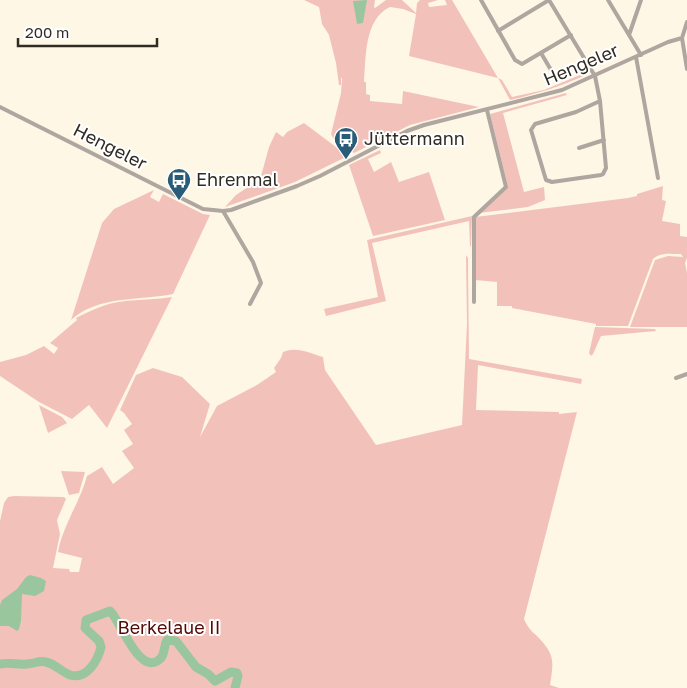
<svg xmlns="http://www.w3.org/2000/svg" width="687" height="688" font-family="'Golos Text',sans-serif">
	<rect width="100%" height="100%" fill="#fef7e6"/>
	<!-- green -->
	<path fill="#f2c2ba" d="M304,0H375L374,7L375,8L386,0H402L416,13L417,3L420,0H438L428,3L429,7L447,5L445,0H452L498,78L502,80L512,97L544,90L587,72L586,75C561,86 537,94 510,100L498,78L409,56L416,14L403,9L390,7C364,19 366,58 364,82H366V94L370,95V101L402,104L403,91L479,107L410,125L354,153L333,138L331,134L341,93L342,78H341V85H339L336,63L329,35L322,24L319,7Z
		M566,93L567,95L503,113L524,192L544,187L545,200L528,207L479,213L508,187L490,114Z
		M304,123L348,156L295,182L225,207L236,195L257,181L261,176L269,147L276,132L283,137L287,132Z
		M380,150L381,153L368,159L374,172L391,162L399,182L429,172L445,220L373,236L349,165Z
		M663,186L662,200L666,201L662,221L680,224V236L687,237V258L685,263L687,273V327H630L655,260L668,256L683,257L681,254C671,254 660,252 653,259L628,326H596V324L512,308V306H497V282L475,280V217L628,198L637,196V194Z
		M154,190L150,197L159,202L163,194L203,214L210,215L173,294C140,301 98,295 71,320L102,223L114,209Z
		M472,216L471,247L470,246L469,221L372,243L386,301L326,316L324,309L378,297L367,240Z
		M466,255L468,258L469,359L582,379L581,384L478,365L476,410L559,412V414L577,412L524,619C527,626 530,630 536,635C555,654 554,660 550,685L559,688H0V521L4,503L8,497L14,496L64,497L66,499L57,520L60,534L53,568L69,569L70,572H79L82,558L58,552C63,525 80,502 87,476L102,467L113,484L134,468L122,451L133,444L124,430L132,424L124,413L120,410L136,375L153,368L182,377L210,404L200,437L217,406L257,385L276,372L274,368L281,358L283,352C296,346 310,353 323,357L325,370L376,445L462,425L467,324Z
		M172,297L107,428L89,405L72,419L39,402L0,376V362L26,355L44,346L54,354L58,348L50,343L77,320L76,318C88,312 100,306 113,303C132,299 153,300 172,297Z
		M595,327L655,329L656,331L601,336L593,354L591,356L589,353Z
		M39,405L62,417L67,423L48,433Z
		M61,471L85,472L79,493L69,495Z"/>
	<!-- water -->
	<path fill="#9ac69e" d="M367,0L363,23L357,24L353,1Z
		M30,575L41,578L46,581L44,591L35,596L22,594L21,621L19,629L17,631L9,626H0V605L2,600L17,589L26,577Z"/>
	<g fill="none" stroke-linecap="round" stroke-linejoin="round">
		<!-- river -->
		<path stroke="#9ac69e" stroke-width="9" d="M0,664C9,662 18,665 27,664C33,664 40,660 46,662C55,664 62,672 70,675C87,680 98,660 101,647L99,641L85,628L86,620L110,611C120,619 140,680 161,658C165,653 164,645 167,640L176,641L196,667L208,674L215,681L231,672L237,673L238,676L235,688"/>
		<!-- minor -->
		<path stroke="#afa6a0" stroke-width="4" d="M481,0L515,60L522,64L571,35
			M549,0L595,76L600,101L606,168L603,174L601,175L552,182L546,180L531,130L535,124L576,112L600,101
			M608,0L641,55
			M687,22L682,38L687,69
			M498,31L549,0
			M629,35L641,0
			M541,53L551,70
			M636,57L658,178
			M0,107L203,209L223,211L231,210L297,186L320,176L407,131L424,125L562,90L668,42L682,38
			M579,148L604,140
			M223,211L253,262L261,283L250,304
			M474,302V217L506,187L487,110
			M676,378L687,374"/>
	</g>
	<!-- icons -->
	<defs>
		<g id="bus-pin" transform="scale(1.25)"><path d="M0 17L-7.5 6A9.5 9.5 0 1 1 7.5 6Z" fill="#285c78" stroke="#fff"/><path d="M-5-6H5V4H4V6H2V4H-2V6H-4V4H-5ZM-3.5-4V0h7V-4ZM-3.5 1.2v1.5H-2V1.2ZM2 1.2v1.5H3.5V1.2Z" fill="#fff"/></g>
	</defs>
	<g fill-rule="evenodd">
		<use href="#bus-pin" x="346" y="139"/>
		<use href="#bus-pin" x="179" y="180"/>
	</g>
	<g text-anchor="middle" stroke-width="4" stroke-linejoin="round" paint-order="stroke">
		<!-- street labels -->
		<g font-size="18" fill="#302c24" stroke="#fff">
			<text transform="translate(581 65) rotate(-23)" y="6">Hengeler</text>
			<text transform="translate(110 147) rotate(27)" y="6">Hengeler</text>
		</g>
		<!-- poi labels -->
		<g font-size="18" fill="#302c24" stroke="#fff" text-anchor="start">
			<text x="364" y="145">Jüttermann</text>
			<text x="196" y="186">Ehrenmal</text>
		</g>
		<!-- park labels -->
		<g font-size="18" fill="#520a06" stroke="#fff">
			<text x="169" y="634">Berkelaue II</text>
		</g>
	</g>
	<!-- scale -->
	<path d="M18 38v8h139v-8" fill="none" stroke="#302c24" stroke-width="2.5"/>
	<text x="25" y="38" font-size="15" fill="#302c24" stroke="#ffffff" stroke-width="4" paint-order="stroke">200 m</text>
</svg>
